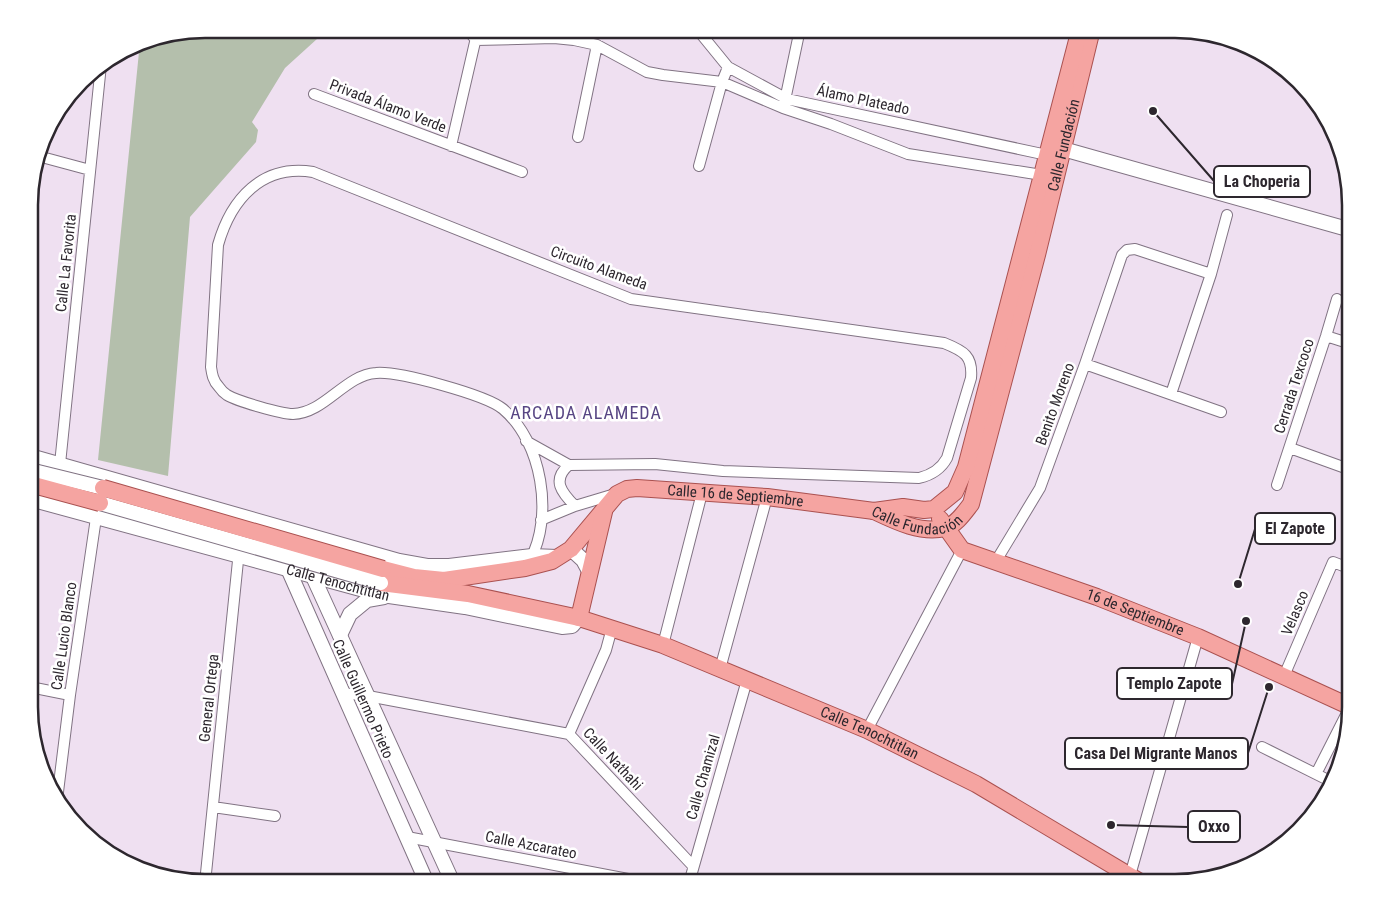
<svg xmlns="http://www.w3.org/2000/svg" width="1380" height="912" font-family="'Roboto Condensed',sans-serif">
	<rect width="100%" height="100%" fill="#efe0f1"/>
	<!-- green -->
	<path fill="#b4bfac" d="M205,29H328L285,68L252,122L258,130L256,142L190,217L168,476L98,460L140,42Z"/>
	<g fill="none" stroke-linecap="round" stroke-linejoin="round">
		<!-- street casing -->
		<g stroke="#817383" stroke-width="12">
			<path id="street" d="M467,29L476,40L554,38L574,40L597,45L647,72L663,75L722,82L783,108L831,124L908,154L1042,175
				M697,29L728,67L787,99L1047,155
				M314,94L522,172
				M784,105L800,29
				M578,137L597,45
				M451,146L478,29
				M38,156L90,170
				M699,166L722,82L728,67
				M1326,336L1351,344
				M1085,364L1221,412
				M1171,394L1211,274L1227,215
				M526,441L569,465L655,464L723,471L919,478C932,475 941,469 947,458L971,378C973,356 964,351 944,343L631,299L313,172C262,164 231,199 218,245L211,367C212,374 213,381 219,387C221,390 224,393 227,395C237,401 281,414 293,414C325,413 345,375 376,373C399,371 486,395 503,409C542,442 554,516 530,560
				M1290,448L1351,470
				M60,464L101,65
				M569,465C551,480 562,493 575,506L615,494
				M1277,485L1326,336L1337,299
				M541,520L575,506
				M996,561L1040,488L1085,364L1122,255L1127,250L1135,249L1211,274
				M663,645L702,493
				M720,669L767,497
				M1284,676L1333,562L1351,569
				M30,687L70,695
				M342,693L368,696L569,734
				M867,730L962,550
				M569,734L693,866
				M569,734L606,650L612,628
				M1262,747L1330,781
				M1316,774L1350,707
				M57,800L70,695L97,511
				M213,807L275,816
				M407,837L649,883
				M1129,879L1198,637
				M205,883L239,551
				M689,883L747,680"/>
		</g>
		<!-- secondary casing -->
		<g stroke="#817383" stroke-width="16">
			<g id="secondary">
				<path d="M1063,149L1351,230"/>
				<path d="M30,456L399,561L427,566H449L532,556L557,557"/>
				<path id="s1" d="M30,499L364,590L389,596L465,607L562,627L572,626L579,618"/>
				<path d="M571,549L583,560L590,573"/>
				<path d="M285,562L427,883"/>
				<path d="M310,570L453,883"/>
				<path d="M340,635L350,614L367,600L384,597"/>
			</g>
		</g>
		<!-- primary casing -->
		<g stroke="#aa5150" stroke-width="18">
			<g id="primary">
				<path id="s2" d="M874,511C895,521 921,534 945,528C956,525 964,513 971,504L1037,255L1092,29"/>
				<path id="s3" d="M940,519L962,550L1097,597L1198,637L1351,707"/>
				<path id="s4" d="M383,569L414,577L444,580L525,568L552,561L571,549L617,494L627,489L637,488L767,497L874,511L903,507L924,510L934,509L955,492L966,467L1080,29"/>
				<path id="s5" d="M381,583L468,594L579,618L663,645L867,730L976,784L1142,883"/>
				<path d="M579,618L604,512"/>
			</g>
		</g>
		<!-- street -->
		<use href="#street" stroke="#fff" stroke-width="10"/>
		<!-- secondary -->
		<use href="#secondary" stroke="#fff" stroke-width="14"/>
		<!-- primary -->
		<use href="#primary" stroke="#f5a4a1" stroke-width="16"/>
		<!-- secondary-bridge casing -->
		<g stroke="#817383" stroke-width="16" stroke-linecap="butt">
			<path id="secondary-bridge" d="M30,470L103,488
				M100,503L381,583"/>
		</g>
		<!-- primary-bridge casing -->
		<g stroke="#aa5150" stroke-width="18" stroke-linecap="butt">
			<path id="primary-bridge" d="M30,484L100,503
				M103,488L383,569"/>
		</g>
		<!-- secondary-bridge -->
		<use href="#secondary-bridge" stroke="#fff" stroke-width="14"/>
		<!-- primary-bridge -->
		<use href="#primary-bridge" stroke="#f5a4a1" stroke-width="16"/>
	</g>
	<g text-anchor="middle" stroke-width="5" stroke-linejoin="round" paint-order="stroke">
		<!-- street labels -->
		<g font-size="15" fill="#2d272e" stroke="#fff">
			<text transform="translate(863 100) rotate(12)" y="5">Álamo Plateado</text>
			<text transform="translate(388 106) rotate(21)" y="5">Privada Álamo Verde</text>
			<text dy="5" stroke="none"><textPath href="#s2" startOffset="481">Calle Fundación</textPath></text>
			<text transform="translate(66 263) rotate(-84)" y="5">Calle La Favorita</text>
			<text transform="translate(599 268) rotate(20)" y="5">Circuito Alameda</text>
			<text transform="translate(1294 386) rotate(-72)" y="5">Cerrada Texcoco</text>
			<text transform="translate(1055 404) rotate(-70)" y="5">Benito Moreno</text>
			<text dy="5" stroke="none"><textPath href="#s4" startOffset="386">Calle 16 de Septiembre</textPath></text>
			<text dy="5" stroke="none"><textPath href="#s2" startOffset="46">Calle Fundación</textPath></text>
			<text dy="5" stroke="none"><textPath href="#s1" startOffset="319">Calle Tenochtitlan</textPath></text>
			<text dy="5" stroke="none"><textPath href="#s3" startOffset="222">16 de Septiembre</textPath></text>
			<text transform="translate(1295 613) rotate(-67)" y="5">Velasco</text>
			<text transform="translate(64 636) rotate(-82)" y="5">Calle Lucio Blanco</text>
			<text transform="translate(209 698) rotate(-84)" y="5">General Ortega</text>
			<text transform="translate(363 699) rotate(66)" y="5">Calle Guillermo Prieto</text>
			<text dy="5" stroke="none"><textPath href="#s5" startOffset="514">Calle Tenochtitlan</textPath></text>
			<text transform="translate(613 759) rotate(47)" y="5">Calle Nathahi</text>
			<text transform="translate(703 777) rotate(-74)" y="5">Calle Chamizal</text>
			<text transform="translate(531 845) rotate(11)" y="5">Calle Azcarateo</text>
		</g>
		<!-- quarter labels -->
		<g font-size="18" letter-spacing="1" fill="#584684" stroke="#fff">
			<text x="586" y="419">ARCADA ALAMEDA</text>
		</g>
	</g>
	<!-- crop -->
	<path d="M0 0H1380V912H0ZM205 38H1175A167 167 0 0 1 1342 205V707A167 167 0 0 1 1175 874H205A167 167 0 0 1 38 707V205A167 167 0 0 1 205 38Z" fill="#fff" fill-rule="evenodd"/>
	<path fill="none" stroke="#2d272e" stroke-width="2.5" d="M205 38H1175A167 167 0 0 1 1342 205V707A167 167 0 0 1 1175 874H205A167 167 0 0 1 38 707V205A167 167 0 0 1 205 38Z"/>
	<!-- callouts -->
	<path fill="none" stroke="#2d272e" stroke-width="2" d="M1153 111L1214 181M1238 584L1255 529M1246 621L1232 684M1269 687L1248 753M1111 825L1188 827"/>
	<g fill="#2d272e" stroke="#fff" stroke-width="2">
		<circle cx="1153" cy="111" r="5"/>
		<circle cx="1238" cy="584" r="5"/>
		<circle cx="1246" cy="621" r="5"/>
		<circle cx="1269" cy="687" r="5"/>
		<circle cx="1111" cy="825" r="5"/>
	</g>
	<g fill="#fff" stroke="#2d272e" stroke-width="2">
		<rect x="1214" y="166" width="96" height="31" rx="5"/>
		<rect x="1255" y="513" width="80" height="31" rx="5"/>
		<rect x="1117" y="668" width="115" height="31" rx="5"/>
		<rect x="1065" y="738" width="183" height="31" rx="5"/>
		<rect x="1188" y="811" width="52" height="31" rx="5"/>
	</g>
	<g font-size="16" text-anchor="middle" font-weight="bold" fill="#2d272e">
		<text x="1262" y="187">La Choperia</text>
		<text x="1295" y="534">El Zapote</text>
		<text x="1174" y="689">Templo Zapote</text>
		<text x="1156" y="759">Casa Del Migrante Manos</text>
		<text x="1214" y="832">Oxxo</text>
	</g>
</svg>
